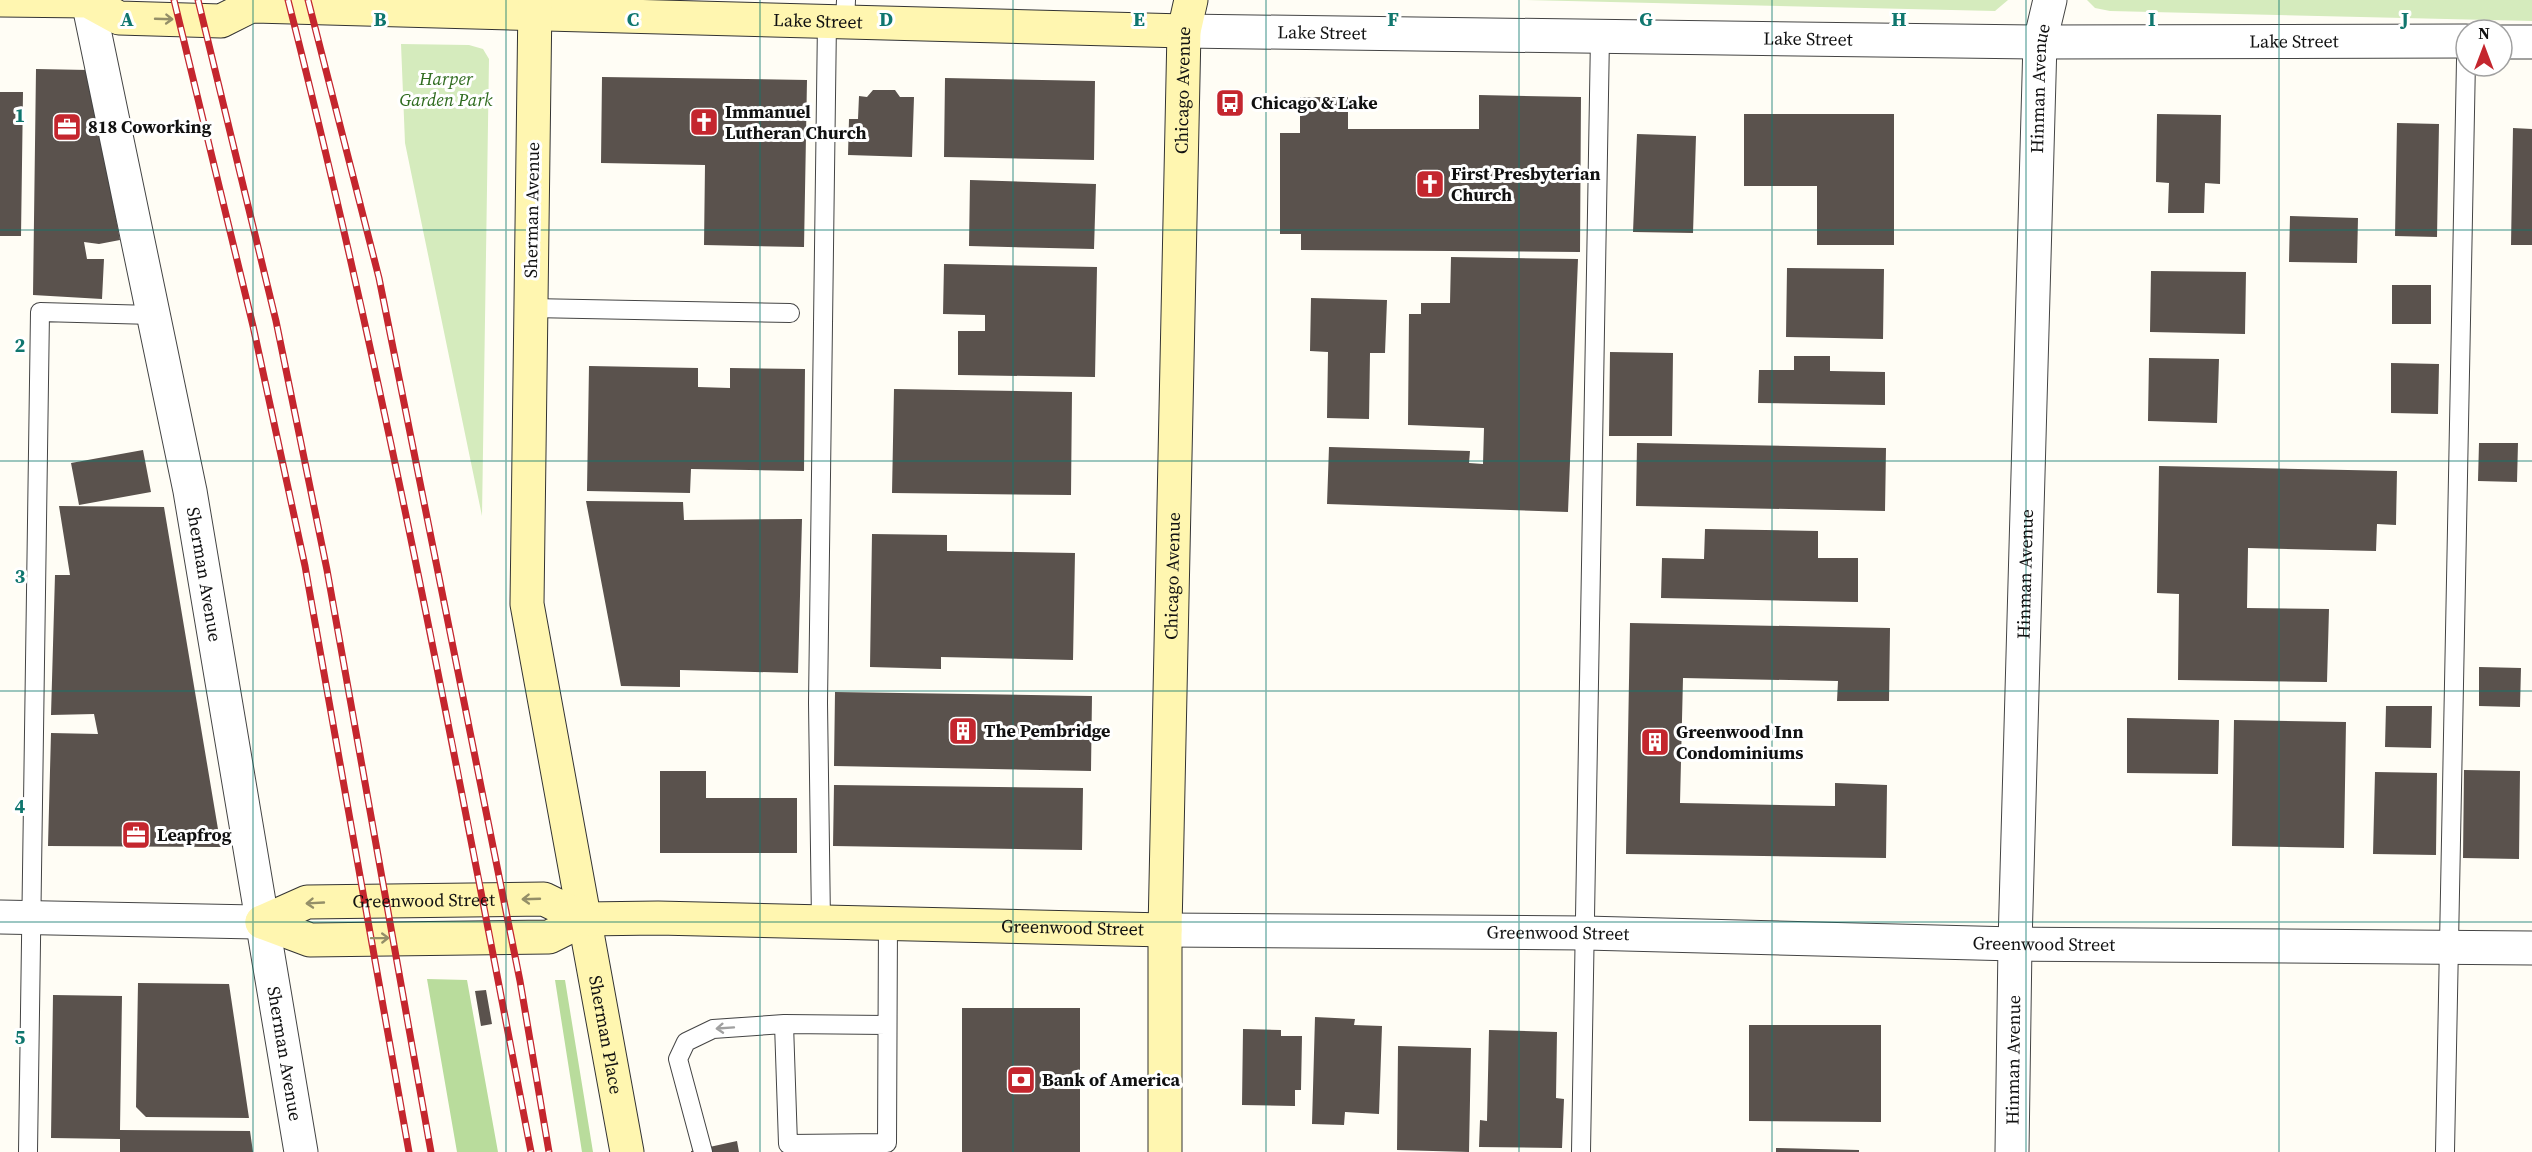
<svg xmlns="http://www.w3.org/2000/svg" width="2532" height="1152" font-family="'Source Serif 4',serif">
	<rect width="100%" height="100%" fill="#fffdf5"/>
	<!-- green -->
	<path fill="#d5ebbd" d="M1526,0H2008L1995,11Z
		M2087,0H2532V21L2110,11L2095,8Z
		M401,44L469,45L483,49L489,59L482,516L405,143Z"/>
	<!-- forest -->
	<path fill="#b9dc9c" d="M427,979L467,980L498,1152H457Z
		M555,980H565L593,1152H582Z"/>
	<!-- building -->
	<path fill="#5a524d" d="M36,69L88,70L120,240L99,244L84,242L87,259H104L102,299L33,295Z
		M602,77L807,80L804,247L704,245L705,165L601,163Z
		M945,78L1095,81L1094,160L944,157Z
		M873,90H895L900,97H914L912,157L848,155L849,119H858L859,96L867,97Z
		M0,92H23L21,236H0Z
		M1479,95L1581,97L1580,252L1301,250V234H1280V133H1300V97H1348V129H1479Z
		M1744,114H1894V245H1817V186H1744Z
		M2157,114L2221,115L2220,184L2205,183L2204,213H2168L2169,183L2156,182Z
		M2397,123L2439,124L2437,237L2395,236Z
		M2513,128L2532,129V245H2511Z
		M1637,134L1696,136L1693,233L1633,232Z
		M970,180L1096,184L1094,249L969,246Z
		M2290,216L2358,218L2357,263L2289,262Z
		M1451,257L1578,259L1568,512L1327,504L1329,447L1470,451L1469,463L1483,464L1484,428L1408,425L1409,314H1421V303H1450Z
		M944,264L1097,267L1095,377L958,375V331H985V315L943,314Z
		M1787,268L1884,269L1883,339L1786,337Z
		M2151,271L2246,272L2245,334L2150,332Z
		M2392,285H2431V324H2392Z
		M1311,298L1387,300L1385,353H1370L1369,419L1327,418L1328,352L1310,351Z
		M1610,352L1673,353L1672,436H1609Z
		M1794,356H1830V371L1885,372V405L1758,403L1759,370H1794Z
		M2149,358L2219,359L2217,423L2148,421Z
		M2391,363L2439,364L2438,414L2391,413Z
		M589,366L698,368V387L730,388V368L805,369L804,471L691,469L690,493L587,491Z
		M894,389L1072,392L1071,495L892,493Z
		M1637,443L1886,448L1885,511L1636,506Z
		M2479,443H2518L2517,482L2478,481Z
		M143,450L151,492L79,505L71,463Z
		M2159,466L2397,471L2396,525L2377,524L2376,551L2248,548L2247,608L2329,609L2327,682L2178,680L2179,594L2157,593Z
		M586,501L683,502L684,520L802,519L798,673L680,670V687L621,686Z
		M59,506L164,507L221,847L48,846L51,733L98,734L94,714L51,715L55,575H70Z
		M1705,529L1818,531V558H1858V602L1661,598L1662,558L1704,559Z
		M872,534L947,535V551L1075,553L1073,660L941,657V669L870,667Z
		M1630,623L1890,628L1889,701H1837L1838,681L1683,678L1680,803L1835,806V783L1887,785L1886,858L1626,854Z
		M2479,667L2521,668L2520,707L2479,706Z
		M835,692L1092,696L1091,771L834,766Z
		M2386,706H2432L2431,748L2385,747Z
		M2127,718L2219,720L2218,774L2127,773Z
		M2234,720L2346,722L2344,848L2232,846Z
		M2464,770L2520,771L2519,859L2463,858Z
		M660,771H706V798H797V853H660Z
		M2375,772L2437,773L2436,855L2373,854Z
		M834,785L1083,788L1082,850L833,846Z
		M138,983L229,984L249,1118L146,1117L136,1107Z
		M486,990L492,1024L481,1026L475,991Z
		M53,995L122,996L120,1130L250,1131L253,1152H120V1139L51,1138Z
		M962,1008H1080V1152H962Z
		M1315,1017L1355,1019L1354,1025L1382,1026L1379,1114L1345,1112L1344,1125L1312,1124Z
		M1749,1025H1881V1122L1749,1121Z
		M1243,1029L1281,1030V1036H1302L1301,1090H1295V1106L1242,1105Z
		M1489,1030L1557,1032L1556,1098L1564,1099L1562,1148L1479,1147L1480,1120L1487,1121Z
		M1398,1046L1471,1048L1469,1152L1397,1150Z
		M737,1141L739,1152H691V1151Z
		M1776,1148L1859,1150V1152H1776Z"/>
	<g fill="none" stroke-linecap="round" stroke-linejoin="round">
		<!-- lane casing -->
		<g stroke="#444" stroke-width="20">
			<path id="lane" d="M845,22L846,0
				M531,308L790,313
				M821,922L818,703L827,21
				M887,1025L784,1024L788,1144L887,1143L888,923
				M28,1152L40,312L153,315
				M703,1152L678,1059L686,1042L713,1029L784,1024
				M1581,1152L1600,36
				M2445,1152L2466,60"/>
		</g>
		<!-- street casing -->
		<g stroke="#444" stroke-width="35">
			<g id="street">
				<path id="s1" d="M88,1L190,491L301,1152"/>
				<path id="s2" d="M1184,31L2040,42L2466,41"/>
				<path d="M2502,42H2532"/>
				<path d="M0,917L262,922"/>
				<path id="s3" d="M1165,930L1585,933L2015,944L2532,948"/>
				<path id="s4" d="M2012,1152L2015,944L2040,42L2050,0"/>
			</g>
		</g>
		<!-- secondary casing -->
		<g stroke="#333" stroke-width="35">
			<g id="secondary">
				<path id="s5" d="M0,0L88,1L119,18L221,21L251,6L1184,31"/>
				<path id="s6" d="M535,0L527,604L627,1152"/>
				<path id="s7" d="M262,922L310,940L549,937L585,919L658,918L1165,930"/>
				<path id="s8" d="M262,922L307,902L544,899L585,919"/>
				<path id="s9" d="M1165,1152V930L1184,31L1191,0"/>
			</g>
		</g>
		<!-- lane -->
		<use href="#lane" stroke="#fff" stroke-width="18"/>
		<!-- street -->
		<use href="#street" stroke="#fff" stroke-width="33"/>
		<!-- secondary -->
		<use href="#secondary" stroke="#fff6b0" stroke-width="33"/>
		<!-- rail casing -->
		<g stroke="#c4262e" stroke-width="7">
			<path id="rail" d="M174,0L253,326L305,566L409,1152
				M198,0L276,321L327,570L431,1152
				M288,0C385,380 457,767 531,1152
				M308,0L379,278L520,981L549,1152"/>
		</g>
		<!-- rail -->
		<use href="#rail" stroke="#fff" stroke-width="4.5" stroke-dasharray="14" stroke-linecap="butt"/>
	</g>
	<!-- one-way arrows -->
	<defs><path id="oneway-shaft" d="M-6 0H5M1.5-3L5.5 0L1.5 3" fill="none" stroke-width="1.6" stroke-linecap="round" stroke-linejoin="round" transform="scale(1.5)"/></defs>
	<g stroke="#948f68">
		<use href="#oneway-shaft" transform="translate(164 19) rotate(2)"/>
		<use href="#oneway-shaft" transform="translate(531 899) rotate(178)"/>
		<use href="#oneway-shaft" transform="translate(315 903) rotate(177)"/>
		<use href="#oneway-shaft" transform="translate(380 938) rotate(-1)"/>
	</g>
	<use stroke="#a0a0a0" href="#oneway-shaft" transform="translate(725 1028) rotate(176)"/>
	<!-- grid -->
	<path fill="none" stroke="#0f766e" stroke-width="1.5" stroke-opacity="0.55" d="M253,0V1152M506,0V1152M760,0V1152M1013,0V1152M1266,0V1152M1519,0V1152M1772,0V1152M2026,0V1152M2279,0V1152M0,230H2532M0,461H2532M0,691H2532M0,922H2532"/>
	<!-- icons -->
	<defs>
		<g id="bus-square" transform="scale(1.5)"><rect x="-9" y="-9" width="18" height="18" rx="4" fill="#c4262e" stroke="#fff"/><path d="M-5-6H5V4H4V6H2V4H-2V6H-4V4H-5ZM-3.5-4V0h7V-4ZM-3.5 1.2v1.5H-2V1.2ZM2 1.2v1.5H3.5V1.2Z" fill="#fff"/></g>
		<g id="church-square" transform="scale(1.5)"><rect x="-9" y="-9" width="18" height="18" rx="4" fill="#c4262e" stroke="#fff"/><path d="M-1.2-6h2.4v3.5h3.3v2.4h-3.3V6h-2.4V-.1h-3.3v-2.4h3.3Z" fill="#fff"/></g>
		<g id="office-square" transform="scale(1.5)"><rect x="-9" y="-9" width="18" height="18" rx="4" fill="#c4262e" stroke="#fff"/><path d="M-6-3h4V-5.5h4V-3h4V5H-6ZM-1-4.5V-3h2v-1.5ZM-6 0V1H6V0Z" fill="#fff"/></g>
		<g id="building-square" transform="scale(1.5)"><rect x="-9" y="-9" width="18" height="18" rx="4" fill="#c4262e" stroke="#fff"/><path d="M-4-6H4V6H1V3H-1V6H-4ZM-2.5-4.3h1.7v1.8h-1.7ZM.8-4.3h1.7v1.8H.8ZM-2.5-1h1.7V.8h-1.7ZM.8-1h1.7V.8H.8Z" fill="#fff"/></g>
		<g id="bank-square" transform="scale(1.5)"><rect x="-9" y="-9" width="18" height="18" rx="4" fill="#c4262e" stroke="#fff"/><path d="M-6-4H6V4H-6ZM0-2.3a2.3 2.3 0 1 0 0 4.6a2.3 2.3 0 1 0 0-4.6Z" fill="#fff"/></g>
	</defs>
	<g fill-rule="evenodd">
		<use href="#bus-square" x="1230" y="103"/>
		<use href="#church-square" x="704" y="122"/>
		<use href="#office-square" x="67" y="127"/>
		<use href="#church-square" x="1430" y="184"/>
		<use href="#building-square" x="963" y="731"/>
		<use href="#building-square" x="1655" y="742"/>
		<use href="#office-square" x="136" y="835"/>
		<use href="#bank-square" x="1021" y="1080"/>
	</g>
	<g text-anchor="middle" stroke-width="6" stroke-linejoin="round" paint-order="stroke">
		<!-- street labels -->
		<g font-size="18" fill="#111" stroke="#fff">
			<text dy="6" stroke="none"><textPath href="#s5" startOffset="826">Lake Street</textPath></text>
			<text dy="6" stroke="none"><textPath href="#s2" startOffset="138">Lake Street</textPath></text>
			<text dy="6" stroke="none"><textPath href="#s2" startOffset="624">Lake Street</textPath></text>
			<text dy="6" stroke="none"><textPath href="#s2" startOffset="1110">Lake Street</textPath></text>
			<text dy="6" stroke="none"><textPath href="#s9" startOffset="1062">Chicago Avenue</textPath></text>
			<text dy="6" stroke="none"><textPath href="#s4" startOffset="1064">Hinman Avenue</textPath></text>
			<text transform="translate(532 210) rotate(-89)" y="6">Sherman Avenue</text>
			<text dy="6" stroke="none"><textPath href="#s1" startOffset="585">Sherman Avenue</textPath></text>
			<text dy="6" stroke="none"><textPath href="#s4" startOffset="578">Hinman Avenue</textPath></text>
			<text dy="6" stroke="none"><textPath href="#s9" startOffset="576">Chicago Avenue</textPath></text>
			<text dy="6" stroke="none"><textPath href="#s8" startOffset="166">Greenwood Street</textPath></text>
			<text dy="6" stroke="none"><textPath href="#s7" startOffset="818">Greenwood Street</textPath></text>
			<text dy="6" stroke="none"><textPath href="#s3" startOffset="393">Greenwood Street</textPath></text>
			<text dy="6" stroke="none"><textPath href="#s3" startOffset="879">Greenwood Street</textPath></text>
			<text dy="6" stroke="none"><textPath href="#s6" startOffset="1042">Sherman Place</textPath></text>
			<text dy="6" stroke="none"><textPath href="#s1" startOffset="1071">Sherman Avenue</textPath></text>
			<text dy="6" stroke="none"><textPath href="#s4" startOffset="92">Hinman Avenue</textPath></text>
		</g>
		<!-- park labels -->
		<g font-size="18" font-style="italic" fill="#2f6b1f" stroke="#fff">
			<text x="446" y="85">Harper<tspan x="446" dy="21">Garden Park</tspan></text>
		</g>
		<!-- poi labels -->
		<g font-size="18" font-weight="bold" fill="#111" stroke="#fff" text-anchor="start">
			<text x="1251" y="109">Chicago &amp; Lake</text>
			<text x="725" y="118">Immanuel<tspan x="725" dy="21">Lutheran Church</tspan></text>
			<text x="88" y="133">818 Coworking</text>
			<text x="1451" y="180">First Presbyterian<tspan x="1451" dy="21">Church</tspan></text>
			<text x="984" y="737">The Pembridge</text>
			<text x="1676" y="738">Greenwood Inn<tspan x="1676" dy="21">Condominiums</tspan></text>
			<text x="157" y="841">Leapfrog</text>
			<text x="1042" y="1086">Bank of America</text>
		</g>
	</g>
	<g font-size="20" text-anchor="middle" font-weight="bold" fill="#0f766e" stroke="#fff" stroke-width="6" stroke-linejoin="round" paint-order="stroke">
		<text x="127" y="26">A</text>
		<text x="380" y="26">B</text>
		<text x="633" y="26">C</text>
		<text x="886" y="26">D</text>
		<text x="1139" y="26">E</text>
		<text x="1393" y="26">F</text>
		<text x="1646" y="26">G</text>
		<text x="1899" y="26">H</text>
		<text x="2152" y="26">I</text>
		<text x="2405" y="26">J</text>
		<text x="20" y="122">1</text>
		<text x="20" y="352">2</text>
		<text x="20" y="583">3</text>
		<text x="20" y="813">4</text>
		<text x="20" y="1044">5</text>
	</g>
	<!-- north arrow -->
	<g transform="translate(2484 48)"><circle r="28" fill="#ffffff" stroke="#a0a0a0" stroke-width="1.5"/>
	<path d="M0-4.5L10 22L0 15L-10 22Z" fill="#c4262e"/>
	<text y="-9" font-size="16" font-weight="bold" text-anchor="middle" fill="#111111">N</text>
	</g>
</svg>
